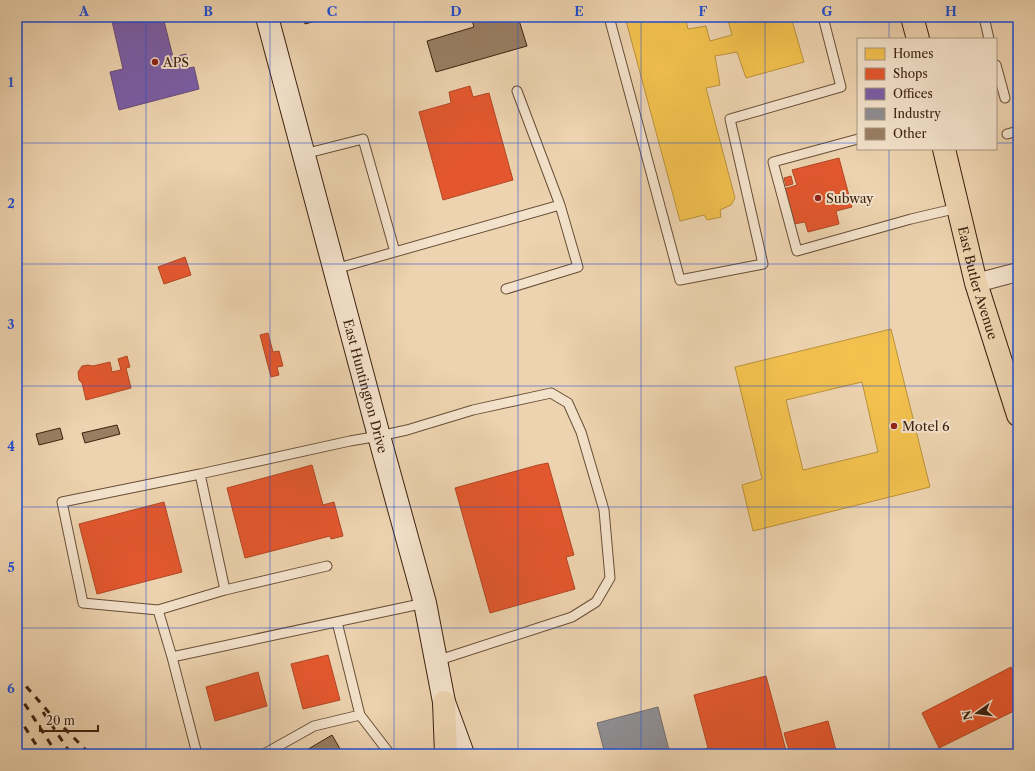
<svg xmlns="http://www.w3.org/2000/svg" width="1035" height="771" font-family="'Libre Caslon Text',serif">
	<rect width="100%" height="100%" fill="#edd3af"/>
	<filter id="stains"><feTurbulence type="fractalNoise" baseFrequency=".005" numOctaves="4"/><feColorMatrix values="0 0 0 0 .2 0 0 0 0 .09 0 0 0 0 .02 0 0 0 .5 -.17"/></filter>
	<radialGradient id="worn" r=".72"><stop offset=".6" stop-color="#630" stop-opacity="0"/><stop offset="1" stop-color="#630" stop-opacity=".3"/></radialGradient>
	<!-- homes -->
	<path fill="#f2c14e" stroke="#bc913b" fill-rule="evenodd" d="M625,17H685L688,29L706,26L710,41L732,35L727,17H791L804,62L746,78L737,52L715,56L720,85L706,88L735,198L731,205L720,210L721,217L707,220L704,215L680,221Z
		M891,329L930,487L753,531L742,485L762,479L735,367ZM862,382L878,452L803,470L786,400Z"/>
	<!-- shops -->
	<path fill="#e4572e" stroke="#b24724" d="M1012,17H1018V23L1014,24Z
		M470,86L473,97L489,93L513,180L443,200L419,112L451,103L449,92Z
		M839,158L852,207L836,211L839,224L808,232L805,222L794,224L784,189L797,185L792,170Z
		M791,176L793,184L786,186L784,178Z
		M185,257L191,275L164,284L158,267Z
		M268,333L273,352L279,351L283,366L277,367L279,375L271,377L260,335Z
		M127,356L130,367L126,368L131,388L86,400L82,383L79,380L78,372L82,366L88,365L93,366L110,362L112,372L121,370L118,359Z
		M548,463L574,555L566,557L575,589L490,613L455,488L538,465Z
		M312,465L323,505L334,502L343,536L331,539L330,536L245,558L227,488Z
		M164,502L182,572L97,594L79,524Z
		M328,655L340,700L303,709L291,664Z
		M1011,667L1018,680V709L939,748L922,713Z
		M258,672L267,706L215,721L206,687Z
		M766,676L787,754H687L708,748L694,695Z
		M828,721L837,754H790L784,733Z"/>
	<!-- offices -->
	<path fill="#7b5ea7" stroke="#684c79" d="M111,17H163L173,57L186,54L189,68L194,67L199,89L119,110L110,72L123,69Z"/>
	<!-- industry -->
	<path fill="#8d8d92" stroke="#756d6a" d="M658,707L670,754H605L597,723Z"/>
	<!-- building -->
	<path fill="#997e62" stroke="#3d210e" d="M304,17H330L305,24Z
		M471,17H518L527,46L436,72L427,41L474,27Z
		M117,425L120,434L85,443L82,433Z
		M60,428L63,439L39,445L36,434Z
		M332,735L343,754H300Z"/>
	<g fill="none" stroke-linecap="round" stroke-linejoin="round">
		<!-- lane casing -->
		<g stroke="#694e36" stroke-width="11">
			<path id="lane" d="M609,17L680,280L763,264L730,119L841,87L823,17
				M984,17L989,39
				M996,65L1005,98
				M1007,134L1018,131
				M858,139L773,162L797,251L911,219L958,208
				M304,154L363,139L395,252
				M335,269L560,205L517,91
				M506,289L578,267L560,205
				M327,566L225,590L200,474L350,441L379,436L407,430L473,410L551,393L568,403L581,432L604,510L610,578L596,602L572,617L436,661
				M225,590L158,610L172,657L425,603
				M158,610L83,603L62,502L200,474
				M337,622L360,715
				M172,657L197,754
				M264,754L314,726L360,715L390,754"/>
		</g>
		<!-- street casing -->
		<g stroke="#694e36" stroke-width="20">
			<path id="street" d="M976,283L1018,272"/>
		</g>
		<!-- secondary casing -->
		<g stroke="#3d210e" stroke-width="24">
			<g id="secondary">
				<path id="s1" d="M267,17L379,436L425,603L444,702L463,754"/>
			</g>
		</g>
		<!-- primary casing -->
		<g stroke="#3d210e" stroke-width="24">
			<g id="primary">
				<path d="M912,17L918,39"/>
				<path id="s2" d="M944,149L976,283L1018,415"/>
				<path d="M444,702L446,754"/>
			</g>
		</g>
		<!-- lane -->
		<use href="#lane" stroke="#f3e2cb" stroke-width="9"/>
		<!-- street -->
		<use href="#street" stroke="#f3e2cb" stroke-width="18"/>
		<!-- secondary -->
		<use href="#secondary" stroke="#f3e2cb" stroke-width="22"/>
		<!-- primary -->
		<use href="#primary" stroke="#edd3af" stroke-width="22"/>
		<!-- rail -->
		<path stroke="#3d210e" stroke-width="3" stroke-dasharray="7 7" stroke-linecap="butt" d="M17,676L52,716L90,754
			M17,692L57,754
			M43,712L71,754
			M17,715L42,754"/>
	</g>
	<!-- grid -->
	<path fill="none" stroke="#1d4ed8" stroke-width="1" stroke-opacity="0.55" d="M146,17V754M270,17V754M394,17V754M518,17V754M641,17V754M765,17V754M889,17V39M17,143H858M996,143H1018M889,149V754M17,264H1018M17,386H1018M17,507H1018M17,628H1018"/>
	<!-- markers -->
	<g fill="#8f2418" stroke="#f3e2cb" stroke-width="1.5">
		<circle cx="155" cy="62" r="4"/>
		<circle cx="818" cy="198" r="4"/>
		<circle cx="894" cy="426" r="4"/>
	</g>
	<g text-anchor="middle" stroke-width="4" stroke-linejoin="round" paint-order="stroke">
		<!-- poi labels -->
		<g font-size="13" fill="#3d210e" stroke="#f3e2cb" text-anchor="start">
			<text x="163" y="67">APS</text>
			<text x="826" y="203">Subway</text>
			<text x="902" y="431">Motel 6</text>
		</g>
		<!-- street labels -->
		<g font-size="13" fill="#3d210e" stroke="#f3e2cb">
			<text dy="5" stroke="none"><textPath href="#s2" startOffset="138">East Butler Avenue</textPath></text>
			<text dy="5" stroke="none"><textPath href="#s1" startOffset="382">East Huntington Drive</textPath></text>
		</g>
	</g>
	<!-- margin -->
	<rect width="1035" height="771" fill="none" stroke="#edd3af" stroke-width="44"/>
	<!-- legend -->
	<rect x="857" y="38" width="140" height="112" fill="#f3e2cb" stroke="#aa957f"/>
	<rect x="865" y="48" width="20" height="12" fill="#f2c14e" stroke="#aa957f"/>
	<text x="893" y="58" font-size="12" fill="#3d210e">Homes</text>
	<rect x="865" y="68" width="20" height="12" fill="#e4572e" stroke="#aa957f"/>
	<text x="893" y="78" font-size="12" fill="#3d210e">Shops</text>
	<rect x="865" y="88" width="20" height="12" fill="#7b5ea7" stroke="#aa957f"/>
	<text x="893" y="98" font-size="12" fill="#3d210e">Offices</text>
	<rect x="865" y="108" width="20" height="12" fill="#8d8d92" stroke="#aa957f"/>
	<text x="893" y="118" font-size="12" fill="#3d210e">Industry</text>
	<rect x="865" y="128" width="20" height="12" fill="#997e62" stroke="#aa957f"/>
	<text x="893" y="138" font-size="12" fill="#3d210e">Other</text>
	<!-- north arrow -->
	<g transform="translate(977 713) rotate(256)" stroke="#f3e2cb" stroke-width="3" paint-order="stroke">
	<path d="M0-3L7 15L0 10L-7 15Z" fill="#3d210e"/>
	<text y="-6" font-size="11" font-weight="bold" text-anchor="middle" fill="#3d210e">N</text>
	</g>
	<!-- scale -->
	<path d="M40 725v6h58v-6" fill="none" stroke="#3d210e" stroke-width="2"/>
	<text x="46" y="725" font-size="12" fill="#3d210e" stroke="#f3e2cb" stroke-width="3" paint-order="stroke">20 m</text>
	<rect x="22" y="22" width="991" height="727" fill="none" stroke="#1d4ed8" stroke-width="1.5"/>
	<g font-size="13" text-anchor="middle" font-weight="bold" fill="#1d4ed8">
		<text x="84" y="16">A</text>
		<text x="208" y="16">B</text>
		<text x="332" y="16">C</text>
		<text x="456" y="16">D</text>
		<text x="579" y="16">E</text>
		<text x="703" y="16">F</text>
		<text x="827" y="16">G</text>
		<text x="951" y="16">H</text>
		<text x="11" y="87">1</text>
		<text x="11" y="208">2</text>
		<text x="11" y="329">3</text>
		<text x="11" y="451">4</text>
		<text x="11" y="572">5</text>
		<text x="11" y="693">6</text>
	</g>
	<rect width="100%" height="100%" filter="url(#stains)"/>
	<rect width="100%" height="100%" fill="url(#worn)"/>
</svg>
